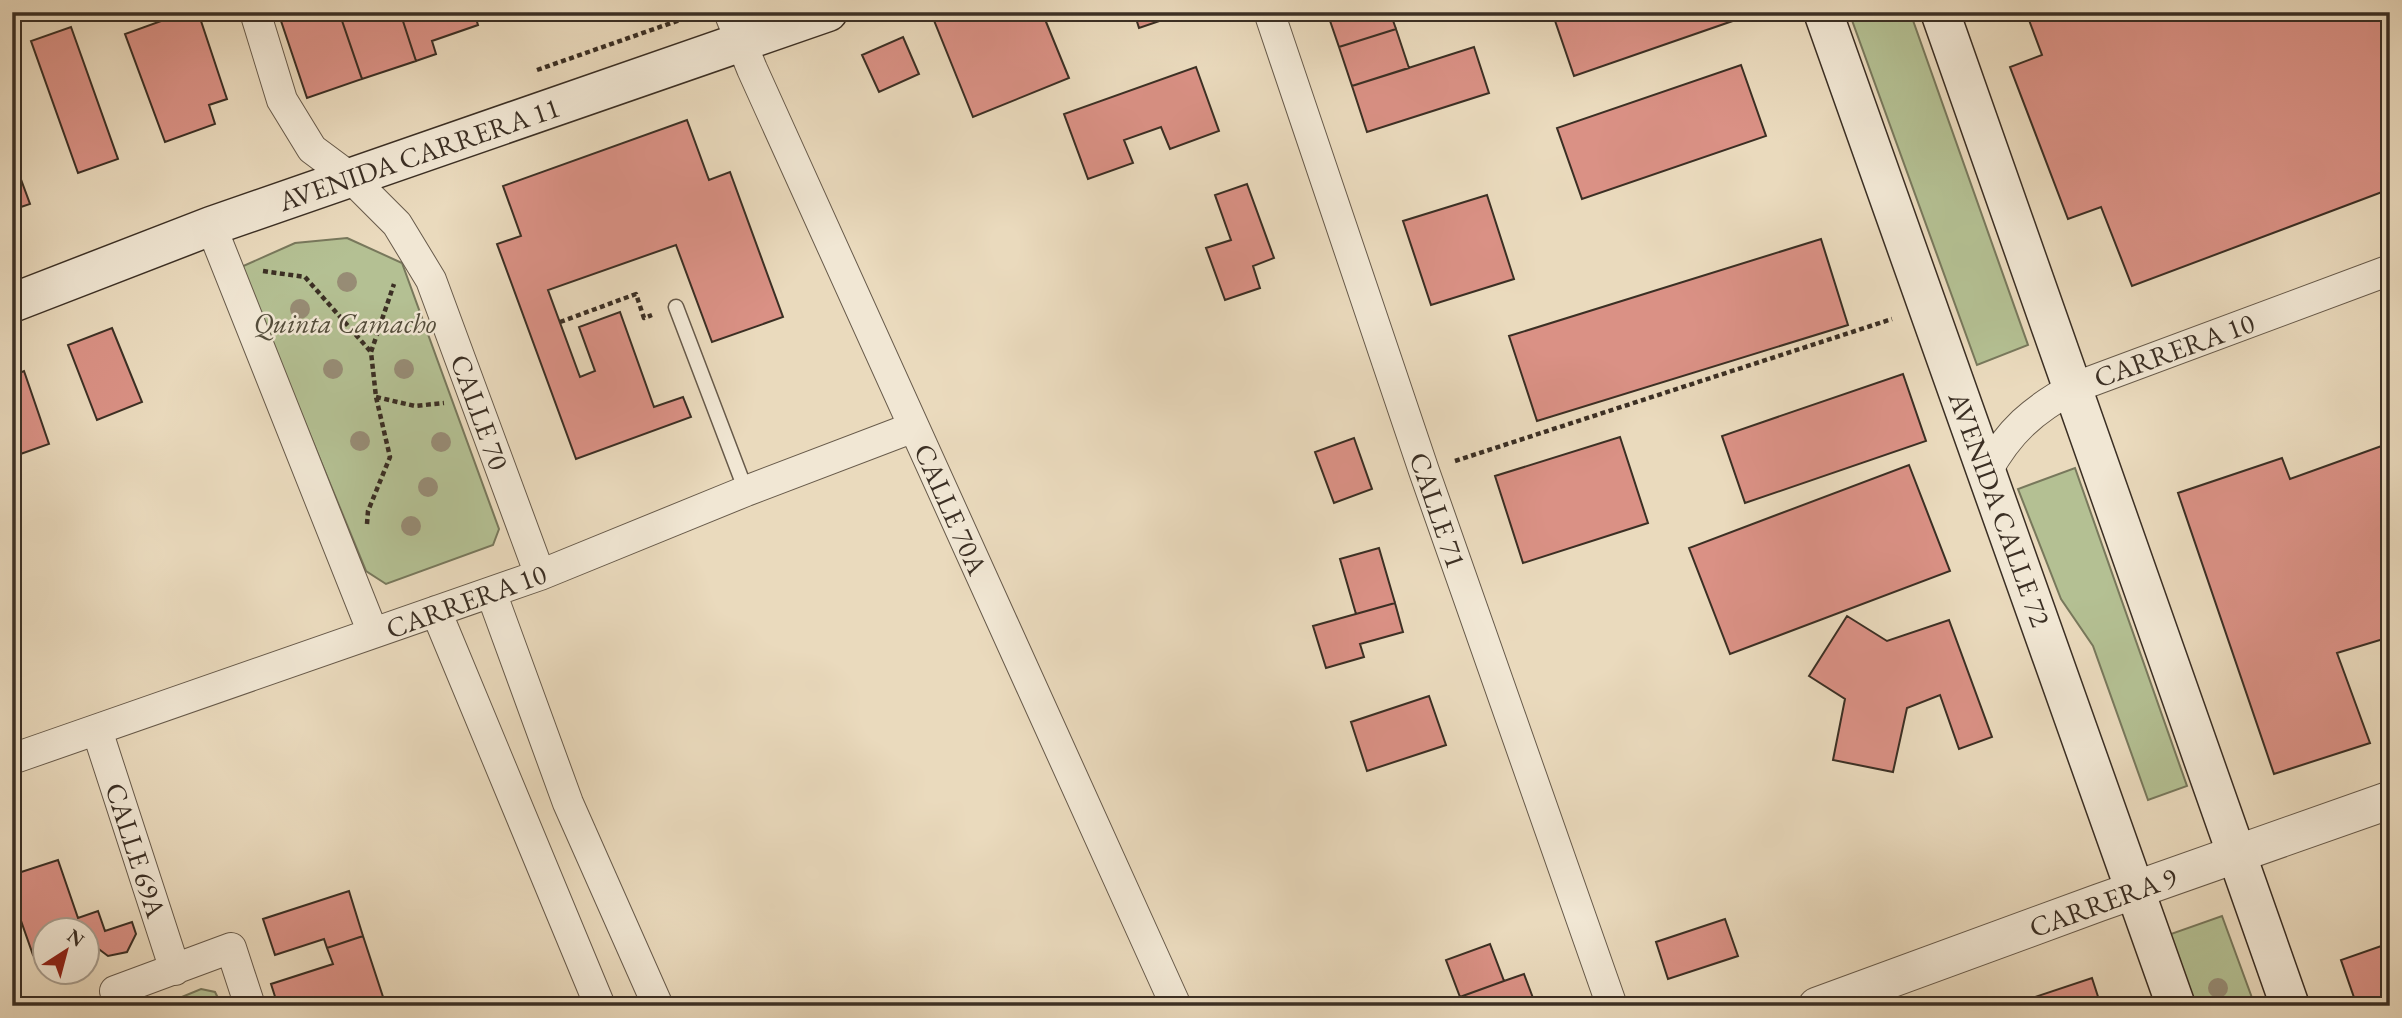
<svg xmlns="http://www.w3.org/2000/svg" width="2402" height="1018" font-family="'EB Garamond',serif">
	<rect width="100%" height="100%" fill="#eadabd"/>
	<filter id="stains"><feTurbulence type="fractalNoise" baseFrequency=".00286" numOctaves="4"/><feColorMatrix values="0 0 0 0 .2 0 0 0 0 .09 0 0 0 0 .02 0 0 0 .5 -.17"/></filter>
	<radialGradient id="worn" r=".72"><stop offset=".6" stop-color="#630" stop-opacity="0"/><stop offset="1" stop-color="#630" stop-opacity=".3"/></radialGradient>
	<!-- green -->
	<path fill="#b4c093" stroke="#78785c" stroke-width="2" d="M1849,12H1910L2028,345L1977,365Z
		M347,238L402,263L499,529L493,545L386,584L366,571L241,267L295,243Z
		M2075,468L2187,786L2148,800L2093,646L2061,599L2018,489Z
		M2222,916L2255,1006H2193L2168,935Z
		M201,989L215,992L222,1006H160Z"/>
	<!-- building -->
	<path fill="#da9185" stroke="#3b2f24" stroke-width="2" d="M186,12H198L227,99L209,105L215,124L165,142L125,34Z
		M278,12H339L362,79L307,98Z
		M339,12H400L416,61L362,79Z
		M400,12H474L478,25L432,41L436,54L416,61Z
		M1042,12L1069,78L973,117L931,13Z
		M1134,12H1183V13L1139,28Z
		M1327,12H1390L1396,29L1339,47Z
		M1552,12H1746L1747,16L1574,76Z
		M2026,12H2390V189L2132,286L2101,207L2068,219L2010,67L2042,55Z
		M71,27L118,159L78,173L31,41Z
		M1396,29L1409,68L1352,86L1339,47Z
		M903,37L919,74L879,92L862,55Z
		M1474,47L1489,93L1367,132L1352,86Z
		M1741,65L1766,136L1582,199L1557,128Z
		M1196,67L1219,131L1170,149L1161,127L1124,140L1133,163L1088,179L1064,114Z
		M687,120L709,180L730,172L783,317L712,342L676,245L548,290L580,377L595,371L579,327L620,312L654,407L683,397L691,417L576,459L497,244L521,236L503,186Z
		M12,155L30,204L12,210Z
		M1247,184L1274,258L1253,266L1260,288L1225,300L1206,248L1231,240L1215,195Z
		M1487,195L1514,279L1431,305L1403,221Z
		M1821,239L1848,325L1537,421L1509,336Z
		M112,328L142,402L97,420L68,345Z
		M24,371L49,444L12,457V376Z
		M1903,374L1926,441L1745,503L1722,436Z
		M1620,437L1648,523L1523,563L1495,476Z
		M1354,438L1372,489L1334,503L1315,452Z
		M2390,443V637L2337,653L2370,743L2274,774L2178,493L2282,458L2290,479Z
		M1909,465L1950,571L1730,654L1689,548Z
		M1379,548L1395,603L1356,614L1340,559Z
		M1395,603L1403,632L1360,644L1364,657L1326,668L1313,626Z
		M1847,616L1887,641L1949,620L1992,737L1959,749L1940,695L1907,708L1893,772L1833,760L1845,699L1809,676Z
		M1429,696L1446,745L1367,771L1351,722Z
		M58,860L78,918L98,911L105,931L132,922L136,934L127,952L108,956L88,941V930H46V951L33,955L12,895V875Z
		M349,891L363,936L327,948L324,939L275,955L263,919Z
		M1725,919L1738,956L1668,979L1656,942Z
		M363,936L386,1006H278L271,984L333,964L327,948Z
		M2390,943V1006H2357L2341,960Z
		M1490,944L1504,981L1460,997L1446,960Z
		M1524,974L1536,1006H1435L1504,981Z
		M2092,978L2101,1006H2008Z"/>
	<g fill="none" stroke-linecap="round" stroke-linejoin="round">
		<!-- service casing -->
		<g stroke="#675a4a" stroke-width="17">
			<path id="service" d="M676,307L746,491"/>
		</g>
		<!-- minor casing -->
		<g stroke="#675a4a" stroke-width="32">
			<path id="minor" d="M255,12L282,100L312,149L351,178L397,224L431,280L540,575
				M729,12L752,69L1176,1006
				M1269,12L1424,471L1612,1006
				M211,226L373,633
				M1987,471C2009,431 2033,410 2073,388L2390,270
				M491,592L568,803L658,1006
				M436,611L600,1006
				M97,730L175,970
				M12,759L540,575L746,491L914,427
				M120,1006L115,991L231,948L250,1006"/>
		</g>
		<!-- tertiary casing -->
		<g stroke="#675a4a" stroke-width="39">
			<path id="tertiary" d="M1817,1006L2098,903L2390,800"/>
		</g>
		<!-- secondary casing -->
		<g stroke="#3b2f24" stroke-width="41">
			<path id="secondary" d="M1823,12L2176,1006
				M1940,12L2290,1006
				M12,303L211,226L828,12"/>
		</g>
		<!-- path -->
		<path stroke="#3b2f24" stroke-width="4.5" stroke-dasharray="5 3.5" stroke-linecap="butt" d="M537,70L697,14
			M263,271L305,277L371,352
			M560,322L636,294L644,318L652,315
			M376,397L415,406L444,403
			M1455,461L1892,319
			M367,524L368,511L390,457L376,397L371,352L394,284"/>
		<!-- service -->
		<use href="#service" stroke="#f1e7d4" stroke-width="14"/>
		<!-- minor -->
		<use href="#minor" stroke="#f1e7d4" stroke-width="30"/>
		<!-- tertiary -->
		<use href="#tertiary" stroke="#f1e7d4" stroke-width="37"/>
		<!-- secondary -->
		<use href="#secondary" stroke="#f1e7d4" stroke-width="38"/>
	</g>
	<!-- trees -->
	<g fill="#978c75">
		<circle cx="347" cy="282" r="10"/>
		<circle cx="300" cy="309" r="10"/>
		<circle cx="333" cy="369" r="10"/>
		<circle cx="404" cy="369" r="10"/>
		<circle cx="360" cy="441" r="10"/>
		<circle cx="441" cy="442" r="10"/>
		<circle cx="428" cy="487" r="10"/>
		<circle cx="411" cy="526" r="10"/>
		<circle cx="2218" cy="988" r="10"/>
	</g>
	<g text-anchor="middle" stroke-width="5" stroke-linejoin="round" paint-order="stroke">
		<!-- street labels -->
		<g font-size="28" fill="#3b2f24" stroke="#f1e7d4">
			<text transform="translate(419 154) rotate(-19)" y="10">AVENIDA CARRERA 11</text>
			<text transform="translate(2174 350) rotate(-20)" y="10">CARRERA 10</text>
			<text transform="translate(480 412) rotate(70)" y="10">CALLE 70</text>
			<text transform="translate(951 509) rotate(66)" y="10">CALLE 70A</text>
			<text transform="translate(2000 509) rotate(70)" y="10">AVENIDA CALLE 72</text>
			<text transform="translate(1438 510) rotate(71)" y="10">CALLE 71</text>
			<text transform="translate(466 601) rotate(-20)" y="10">CARRERA 10</text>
			<text transform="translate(136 850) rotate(72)" y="10">CALLE 69A</text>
			<text transform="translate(2103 902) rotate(-20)" y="10">CARRERA 9</text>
		</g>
		<!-- park labels -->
		<g font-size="28" font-style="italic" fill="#534c3a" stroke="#f1e7d4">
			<text x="345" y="333">Quinta Camacho</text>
		</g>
	</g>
	<!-- margin -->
	<rect width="2402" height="1018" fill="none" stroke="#eadabd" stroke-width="42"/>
	<rect x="14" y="14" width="2374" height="990" fill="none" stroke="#3b2f24" stroke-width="3.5"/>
	<rect x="21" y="21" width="2360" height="976" fill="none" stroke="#3b2f24" stroke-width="2"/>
	<!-- north arrow -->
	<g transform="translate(66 951) rotate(36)"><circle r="33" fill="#f1e7d4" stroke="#a89d8e" stroke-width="2"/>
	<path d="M0-5L12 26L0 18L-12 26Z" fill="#8f2418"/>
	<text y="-10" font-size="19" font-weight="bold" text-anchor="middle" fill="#3b2f24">N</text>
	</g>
	<rect width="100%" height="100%" filter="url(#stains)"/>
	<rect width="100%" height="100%" fill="url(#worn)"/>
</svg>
